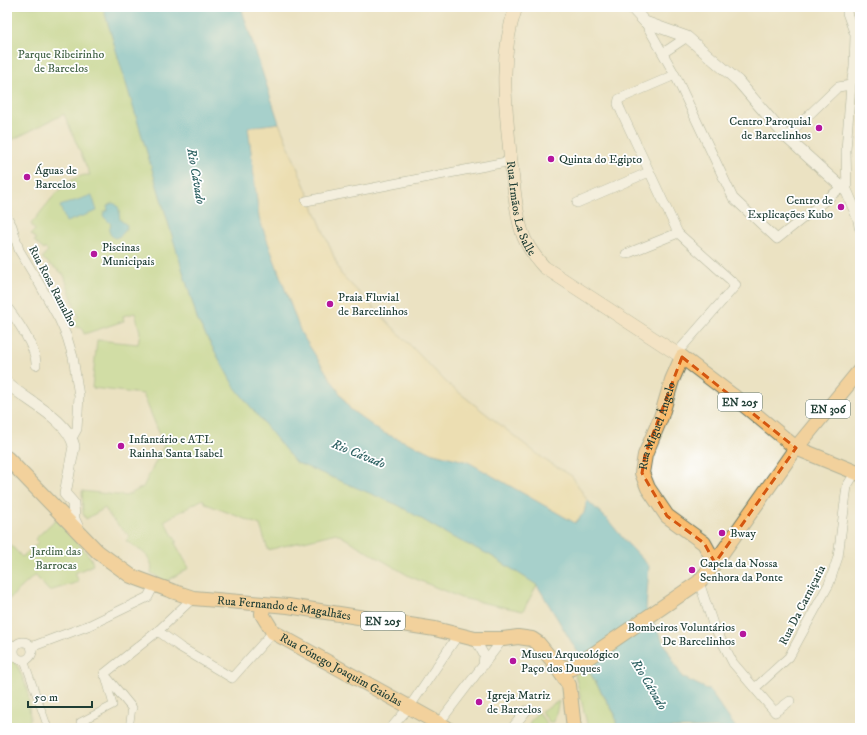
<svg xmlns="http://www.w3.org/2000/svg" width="867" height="735" font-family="'IM FELL DW Pica',serif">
	<rect width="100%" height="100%" fill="#fff"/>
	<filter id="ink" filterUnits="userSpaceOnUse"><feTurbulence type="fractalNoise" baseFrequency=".025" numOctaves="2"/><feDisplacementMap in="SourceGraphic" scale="8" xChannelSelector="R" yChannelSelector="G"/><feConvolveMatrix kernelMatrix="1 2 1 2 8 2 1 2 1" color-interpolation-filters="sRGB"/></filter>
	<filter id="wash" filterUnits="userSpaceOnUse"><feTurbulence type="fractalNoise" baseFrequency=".012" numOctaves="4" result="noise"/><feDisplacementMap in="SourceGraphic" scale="16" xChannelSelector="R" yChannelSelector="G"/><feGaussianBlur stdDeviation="0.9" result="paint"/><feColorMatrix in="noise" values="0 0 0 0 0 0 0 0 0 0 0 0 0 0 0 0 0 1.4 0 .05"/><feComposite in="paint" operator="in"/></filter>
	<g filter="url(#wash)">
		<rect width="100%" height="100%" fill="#ebe2c2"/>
		<!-- green -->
		<path fill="#b2d781" stroke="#688a5a" d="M7,7H103L198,321L234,386L295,461L398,505L452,537L490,555L537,585L523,611L461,598L409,576L336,533L268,550L260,525L206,504L203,499L164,521L177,542L175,543L189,568L165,582L151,573C155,556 138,549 126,541L130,536C120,527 111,520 105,508L86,519L83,514L82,491L126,496L143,487L164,445L143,394L92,388L97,340L138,344L140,332L135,313L123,316L124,321L84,334L82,328L76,327L74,325V321L78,317L64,275L42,258L48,251L45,248L44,250L34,241L36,239L31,234L35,230L31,224C44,209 61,182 81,176C83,175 87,175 90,175L64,114L12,140L7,128Z
			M56,519L91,558L93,565L75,573L79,582L49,591L35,575L7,601V541L22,557L38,543L35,539Z
			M7,653L18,667L28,690L30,720L24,726H7Z
			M585,665L615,715L617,728H588L575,674Z
			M559,701L554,722H549L541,711Z
			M538,712L547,724L545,728H528L530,722Z"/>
		<!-- sand -->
		<path fill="#eeda9e" stroke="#868c69" d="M279,123L341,274L447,383L545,460L572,476L587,500L584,513L575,523L468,462L430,452L381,432L350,409L301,333L259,218L248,127Z"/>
		<!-- water -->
		<path fill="#56bbd4" stroke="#3a7c84" d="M103,7H241L279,123L248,127L259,218L301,333L350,409L381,432L430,452L468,462L575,523L584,513L587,500L608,520L626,542L649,566L646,609L682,677L709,690L736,728H617L615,714L537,585L490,555L452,537L398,505L295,462L234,386L198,321Z
			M92,195L97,211L66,222L60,206Z
			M112,203C122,205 118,213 120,220L127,225C127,230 121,237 115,238C108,235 109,230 111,224L103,216L104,212L108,210L107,206Z"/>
	</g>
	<g filter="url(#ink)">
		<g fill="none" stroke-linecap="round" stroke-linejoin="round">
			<!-- pedestrian casing -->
			<g stroke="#676" stroke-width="8">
				<path id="pedestrian" d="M7,641L16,646
					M24,660L48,728
					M81,728L80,722L113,705L105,676
					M129,728L132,708"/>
			</g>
			<!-- minor casing -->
			<g stroke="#676" stroke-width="10">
				<path id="minor" d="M645,22L675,75
					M663,53L687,37
					M786,137L838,87L851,85
					M847,192L846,150L851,85L854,67L855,35L847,13L848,7
					M306,201L511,161
					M577,203L649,172
					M7,217L12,226L19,250L40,285L59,319L67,337L73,357L79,396L77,429L72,438
					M626,254L678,233L621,111L618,104L619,99L675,75L733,198L777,239L842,187
					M7,307C16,319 37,349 36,365
					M676,354L736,285L678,233
					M699,582L713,624L733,663L775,712L790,701
					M158,631L180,647L232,678L273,632
					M475,639L484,655L483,666
					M14 651a9 9 0 1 1 18 0a9 9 0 1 1-18 0Z
					M31,647L90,625L148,597L154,585
					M755,688L789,657L829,584L838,557L847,486L855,473
					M132,708L104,674L158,631L193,598
					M439,723L503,639
					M391,728L410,706L458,635
					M512,728L527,710"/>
			</g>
			<!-- tertiary casing -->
			<g stroke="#676" stroke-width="12">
				<path id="tertiary" d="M631,7L645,22L687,37L738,81L786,137L847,192L859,220L860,227
					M7,383C26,401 68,419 74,446L65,494
					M65,494L73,503L74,519L79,530"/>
			</g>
			<!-- secondary casing -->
			<g stroke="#676" stroke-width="14">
				<g id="secondary">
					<path id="s1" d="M516,7C498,58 506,111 511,163C514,186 515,210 522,232C526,246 535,257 544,267L682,357"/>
				</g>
			</g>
			<!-- primary casing -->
			<g stroke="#676" stroke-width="16">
				<g id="primary">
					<path id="s2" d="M7,458L98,552L131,576L172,591L193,598L288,606L435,629L475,639H503L518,637L532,639L538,643L552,660L569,685L574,728"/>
					<path id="s3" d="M715,563L704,543L667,516L648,488L642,473L645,455L661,417L672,380L682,357L732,395L796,448L860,474"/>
					<path id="s4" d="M263,604L262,614L273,632L447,728"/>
					<path d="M553,660C560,666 564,669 573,668L699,582L715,563L796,448L860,370"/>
				</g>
			</g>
			<!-- pedestrian -->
			<use href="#pedestrian" stroke="#fff" stroke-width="7"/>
			<!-- minor -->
			<use href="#minor" stroke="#fff" stroke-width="9"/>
			<!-- tertiary -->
			<use href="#tertiary" stroke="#fff" stroke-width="11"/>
			<!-- secondary -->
			<use href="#secondary" stroke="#fde5c5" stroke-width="13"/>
			<!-- primary -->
			<use href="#primary" stroke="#fbbd6e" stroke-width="14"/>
		</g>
	</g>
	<!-- marked area -->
	<path d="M0 0H867V735H0ZM682,357L796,448L715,563L704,543L667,516L642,473L645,455Z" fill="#ebe2c2" fill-opacity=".55" fill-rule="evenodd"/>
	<path fill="none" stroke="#d45610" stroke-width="3" stroke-dasharray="8 5" stroke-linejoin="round" d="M682,357L796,448L715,563L704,543L667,516L642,473L645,455Z"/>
	<!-- markers -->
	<g fill="#b5179e" stroke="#fff" stroke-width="1.5">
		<circle cx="819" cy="128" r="4"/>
		<circle cx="551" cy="159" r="4"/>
		<circle cx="27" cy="177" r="4"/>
		<circle cx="841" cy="207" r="4"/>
		<circle cx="94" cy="254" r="4"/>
		<circle cx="330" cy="304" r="4"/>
		<circle cx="121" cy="446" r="4"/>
		<circle cx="722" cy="533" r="4"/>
		<circle cx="692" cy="570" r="4"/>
		<circle cx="743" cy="634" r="4"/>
		<circle cx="513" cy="661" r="4"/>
		<circle cx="479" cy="702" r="4"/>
	</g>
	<g text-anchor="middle" stroke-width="3.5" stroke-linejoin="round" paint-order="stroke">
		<!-- shield labels -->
		<g fill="#fff" stroke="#627771" stroke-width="1">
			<rect x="718" y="393" width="44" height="18" rx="3"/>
			<rect x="806" y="400" width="44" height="18" rx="3"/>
			<rect x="361" y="612" width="44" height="18" rx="3"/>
		</g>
		<g font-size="11" font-weight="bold" fill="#1f3d34">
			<text x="740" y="406">EN 205</text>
			<text x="828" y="413">EN 306</text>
			<text x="383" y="625">EN 205</text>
		</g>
		<!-- park labels -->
		<g font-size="12" fill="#446447" stroke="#fff">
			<text x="61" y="58">Parque Ribeirinho<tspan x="61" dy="14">de Barcelos</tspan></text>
			<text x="56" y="555">Jardim das<tspan x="56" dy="14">Barrocas</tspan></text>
		</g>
		<!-- poi labels -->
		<g font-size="12" fill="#1f3d34" stroke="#fff" text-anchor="start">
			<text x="811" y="125" text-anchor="end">Centro Paroquial<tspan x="811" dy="14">de Barcelinhos</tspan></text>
			<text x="559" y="163">Quinta do Egipto</text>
			<text x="35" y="174">Águas de<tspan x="35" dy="14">Barcelos</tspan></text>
			<text x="833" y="204" text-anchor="end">Centro de<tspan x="833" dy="14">Explicações Kubo</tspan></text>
			<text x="102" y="251">Piscinas<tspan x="102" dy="14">Municipais</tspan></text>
			<text x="338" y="301">Praia Fluvial<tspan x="338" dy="14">de Barcelinhos</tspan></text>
			<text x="129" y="443">Infantário e ATL<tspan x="129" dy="14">Rainha Santa Isabel</tspan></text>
			<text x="730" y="537">Bway</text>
			<text x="700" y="567">Capela da Nossa<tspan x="700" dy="14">Senhora da Ponte</tspan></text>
			<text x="735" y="631" text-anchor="end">Bombeiros Voluntários<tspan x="735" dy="14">De Barcelinhos</tspan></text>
			<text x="521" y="658">Museu Arqueológico<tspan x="521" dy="14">Paço dos Duques</tspan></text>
			<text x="487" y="699">Igreja Matriz<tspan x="487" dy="14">de Barcelos</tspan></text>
		</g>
		<!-- street labels -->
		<g font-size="12" fill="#1f3d34" stroke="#fff">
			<text dy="4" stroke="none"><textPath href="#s1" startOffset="204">Rua Irmãos La Salle</textPath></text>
			<text transform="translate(53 286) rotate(62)" y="4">Rua Rosa Ramalho</text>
			<text dy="4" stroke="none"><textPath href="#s3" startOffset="168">Rua Miguel Ângelo</textPath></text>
			<text transform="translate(802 605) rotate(-63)" y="4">Rua Da Carniçaria</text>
			<text dy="4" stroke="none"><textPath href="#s2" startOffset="329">Rua Fernando de Magalhães</textPath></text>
			<text dy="4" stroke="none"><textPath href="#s4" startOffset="109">Rua Cónego Joaquim Gaiolas</textPath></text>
		</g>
		<!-- water labels -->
		<g font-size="13" font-style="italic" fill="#306364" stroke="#fff">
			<text transform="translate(197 176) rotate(80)" y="5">Rio Cávado</text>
			<text transform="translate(359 453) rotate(22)" y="5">Rio Cávado</text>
			<text transform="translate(650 684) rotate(59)" y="5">Rio Cávado</text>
		</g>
	</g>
	<!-- margin -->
	<rect width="867" height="735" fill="none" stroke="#fff" stroke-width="24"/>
	<!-- scale -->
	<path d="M28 701v6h64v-6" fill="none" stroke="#1f3d34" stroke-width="2"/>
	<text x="34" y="701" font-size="12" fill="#1f3d34" stroke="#ffffff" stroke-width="3" paint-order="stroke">50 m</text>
</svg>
